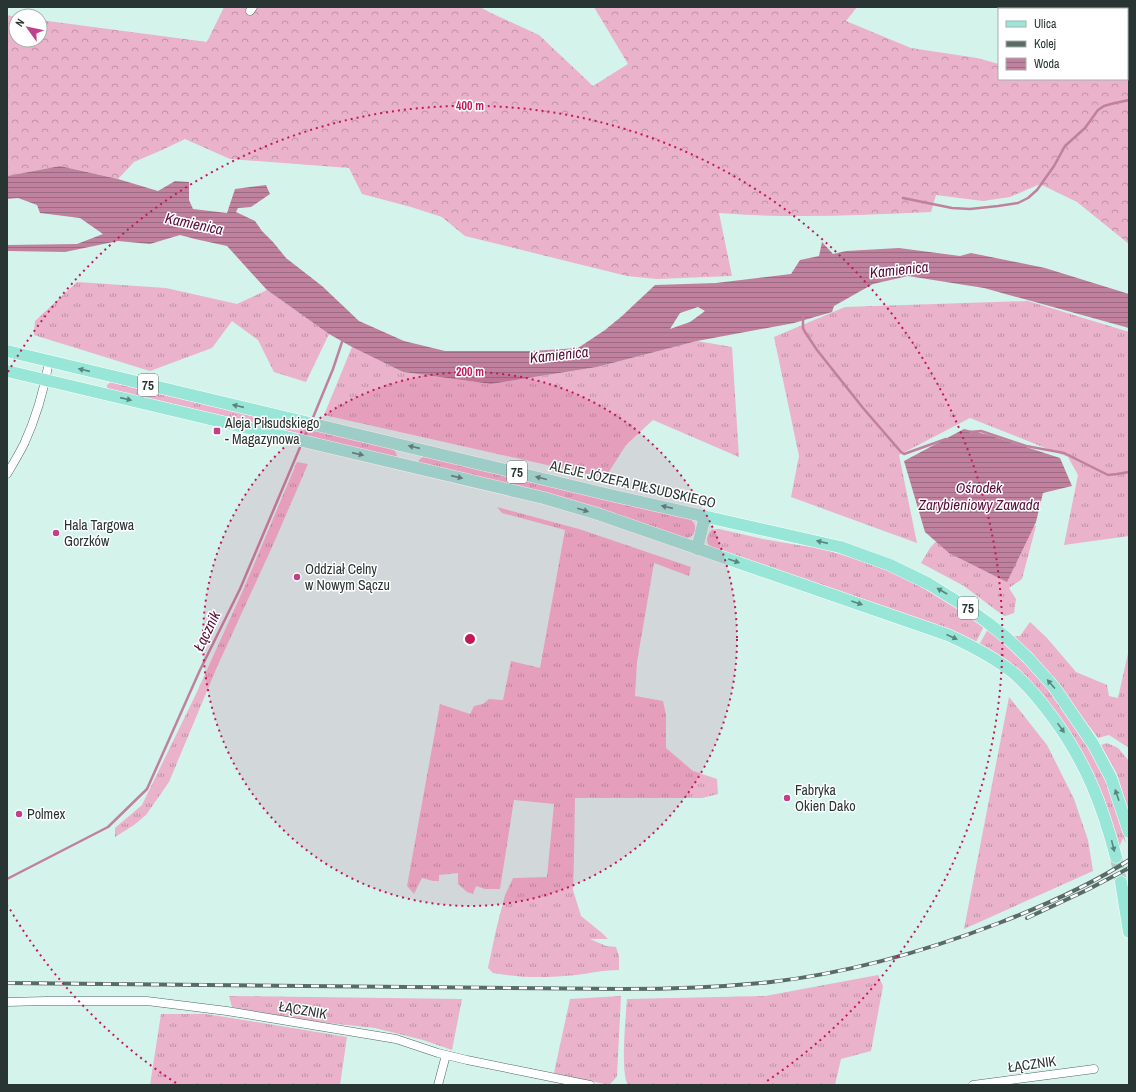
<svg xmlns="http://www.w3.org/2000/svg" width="1136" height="1092" font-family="'Archivo Narrow',sans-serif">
	<defs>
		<pattern id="grass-tufts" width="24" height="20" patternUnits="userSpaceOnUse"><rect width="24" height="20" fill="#eab2cb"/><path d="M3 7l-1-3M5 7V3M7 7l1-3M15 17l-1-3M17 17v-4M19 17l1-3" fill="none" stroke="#be92a5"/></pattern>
		<pattern id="forest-crowns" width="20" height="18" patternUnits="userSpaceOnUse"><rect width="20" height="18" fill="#eab2cb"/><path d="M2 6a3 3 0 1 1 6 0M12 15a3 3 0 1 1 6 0" fill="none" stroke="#be92a5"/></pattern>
		<pattern id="water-rules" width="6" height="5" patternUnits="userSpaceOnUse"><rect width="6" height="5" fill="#c0819f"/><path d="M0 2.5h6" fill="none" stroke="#9c6a82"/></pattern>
	</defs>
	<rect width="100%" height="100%" fill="#d4f3eb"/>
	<!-- grass -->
	<path fill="url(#grass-tufts)" d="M77,282L166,288L237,304L267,290L329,334L306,382L274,372L258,340L232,321L212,348L150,371L34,335L35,321Z
		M1028,301L1129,332V536L1064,545L1078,475L1068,457L970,418L899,455L917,543L791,497L799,456L774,337L845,307Z
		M697,341L732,347L739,457L653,420L626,445L605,478L324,415L352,347L403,372L491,384L597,367Z
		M111,382L388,447C392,449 397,451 397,457L108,389L107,387V385Z
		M427,456L689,518C700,526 696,538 683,539L418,462C420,458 423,457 427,456Z
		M297,462L308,464L273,545L217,667L169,782L146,815L134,825L115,837V828L142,805L196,694L244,588Z
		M497,507L579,529L691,567L689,576L654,563L637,662L635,696L663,701L666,715V748L693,771L717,779L718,794L702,798H575L574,859L573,890L581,916L602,933L608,939H590L606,946L616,947L619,956V970C604,970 591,973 576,975C548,978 521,978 493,973L488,968L496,930L505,895L513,878L547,877L554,804L514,800L500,889H485L476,886L473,894L467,892L458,884V873L439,875V881H433L422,878L414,894L407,886L440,704L470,714L474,706L483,704L489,699L503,700L511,661L540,668L565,530L502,513Z
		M1036,526L1022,579L1009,588L1016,599L1014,613L1005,616L997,611L964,586L921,563L930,548L942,535L1013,531Z
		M719,529L763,539L797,545L821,548L873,565L900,575L923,586L955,605L984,626L976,642L717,550C715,549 711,548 709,545C705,541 708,533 712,530C714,529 717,529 719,529Z
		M1030,622L1047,638L1076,672L1107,685L1109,696L1118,698L1129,649V748L1109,735L1098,738L1065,694L1014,636H1020Z
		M988,629L1006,644L1038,676L1075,725L1104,774L1121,821L1126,843L1123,838L1120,845V853L1066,729L979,645Z
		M1009,697L1047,745L1074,799L1088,840L1093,871L964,929Z
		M1107,743L1118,748L1129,761V812L1117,774L1101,745Z
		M878,975L883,986L871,1051L841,1059L835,1085H628C620,1073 626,1016 627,999L765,996Z
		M229,996L462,999L452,1050L423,1040L375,1028L292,1019L232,1007Z
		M621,996L617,1076L614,1080L609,1085L554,1073L570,999Z
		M161,1014H206L256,1022L347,1037L340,1085H150Z"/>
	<!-- forest -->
	<path fill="url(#forest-crowns)" d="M224,7H480L491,13L539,35L593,86L628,64L594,7H857L846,21L911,48L977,58L999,64V79H1127V9H1059L1061,7H1129V244L1077,202L1040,184L1010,197L983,201L936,195L931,212C860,215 790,219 719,213L732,276L657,279L627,276L465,236L442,217L411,207L362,194L349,168L230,159L185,139L162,150L134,162L118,179L60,166L7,176V15L16,17V40H40V20L207,42Z"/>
	<!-- water -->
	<path fill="url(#water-rules)" fill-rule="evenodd" d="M60,166L118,179L158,191L175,181L189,182V200L193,209L227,213L235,189L266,185L270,194L251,207L238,208L236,212L255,221L262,231L273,242L286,258L322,286L359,321L404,341L445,351H532L578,348L605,330L622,316L655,285L716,283L791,274L800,260L819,256L822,242L833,254L846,251L899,248L960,256L971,253L1045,268L1129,294V328L984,288L908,276L873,284L834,306L832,312L794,323L697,341L597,367L491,384L403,372L352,347L329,334L267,290L227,246L195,239L180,235L150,244L118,241L65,252L7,251V245L77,244L103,234L80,218L40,213L37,205L18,198L7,199V176ZM698,307L705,311L690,322L670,329L680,313Z
		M964,429L989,435L1060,458L1072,486L1043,493L1036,522L1007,582L949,553L925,532L904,461Z"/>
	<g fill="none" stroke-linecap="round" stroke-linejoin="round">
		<!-- stream -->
		<path stroke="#c0819f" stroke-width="2.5" d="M903,198L952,208L970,209L998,206L1018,203L1028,198L1037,190L1054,166L1065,146L1085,128L1098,110L1104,106L1111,104L1129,100
			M803,318V328L805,332L817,350L863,408L901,452L904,454L946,439
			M312,420L333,369L343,339
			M970,432L981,431L1026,446L1064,453L1108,475L1117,474L1129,472
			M304,438L309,426
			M7,879L108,827L147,789L200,670L240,589L301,445"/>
		<!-- primary-tunnel -->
		<path stroke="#b2cdc6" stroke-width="12" stroke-dasharray="12 6" stroke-linecap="butt" d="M1116,857L1121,882"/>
		<!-- street casing -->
		<g stroke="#4e6963" stroke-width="9">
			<path id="street" d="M250,11L253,7
				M7,474C13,464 19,454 24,444C36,418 44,390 49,362
				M7,1002L46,1001H147L227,1011L396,1039L438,1053L467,1060L590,1085
				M438,1085L446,1055
				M973,1085L1094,1069"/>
		</g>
		<!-- primary casing -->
		<g stroke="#fff" stroke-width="13">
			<path id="primary" d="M7,351L610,495L840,547L890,565L929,584L966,607L988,623L1008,639L1028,658L1054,687L1093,744L1111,778L1129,832
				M7,371L75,387L544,498L598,514L948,635C972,646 996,658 1016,675C1030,688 1043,704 1054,719C1086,763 1102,804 1116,857
				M697,549L705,516
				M1121,882L1129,932"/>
		</g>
		<!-- street -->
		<use href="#street" stroke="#fff" stroke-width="8"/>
		<!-- primary -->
		<use href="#primary" stroke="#97e6d7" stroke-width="12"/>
		<!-- rail casing -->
		<g stroke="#5a6b67" stroke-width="4">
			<path id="rail" d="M1027,918L1087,890L1129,868
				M7,983L623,989C673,989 722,987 771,982C849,973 926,951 999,923C1043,906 1089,886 1129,860"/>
		</g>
		<!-- rail -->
		<use href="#rail" stroke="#fff" stroke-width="2.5" stroke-dasharray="8" stroke-linecap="butt"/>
	</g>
	<!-- one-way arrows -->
	<defs><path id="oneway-solid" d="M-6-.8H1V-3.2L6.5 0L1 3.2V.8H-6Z"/></defs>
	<g fill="#5a857c">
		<use href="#oneway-solid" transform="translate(84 370) rotate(-167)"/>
		<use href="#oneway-solid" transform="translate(126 399) rotate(13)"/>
		<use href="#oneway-solid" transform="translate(238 406) rotate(-167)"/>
		<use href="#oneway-solid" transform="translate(414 447) rotate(-167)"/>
		<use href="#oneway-solid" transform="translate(358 454) rotate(13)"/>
		<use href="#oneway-solid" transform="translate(457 477) rotate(13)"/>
		<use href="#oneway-solid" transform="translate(541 478) rotate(-166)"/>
		<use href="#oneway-solid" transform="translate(667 507) rotate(-167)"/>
		<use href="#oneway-solid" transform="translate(583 510) rotate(17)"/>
		<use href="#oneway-solid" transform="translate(822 542) rotate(-167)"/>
		<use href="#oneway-solid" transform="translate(734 561) rotate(19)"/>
		<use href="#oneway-solid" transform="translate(942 591) rotate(-150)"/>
		<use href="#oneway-solid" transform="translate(857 603) rotate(19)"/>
		<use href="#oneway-solid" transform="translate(952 637) rotate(24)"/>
		<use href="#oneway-solid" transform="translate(1051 684) rotate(-131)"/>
		<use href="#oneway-solid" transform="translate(1061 728) rotate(54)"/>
		<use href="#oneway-solid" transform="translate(1117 795) rotate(-109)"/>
		<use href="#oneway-solid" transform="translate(1113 846) rotate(76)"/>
	</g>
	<!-- distance rings -->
	<circle cx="470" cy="639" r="267" fill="#c2185b" fill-opacity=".12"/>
	<g fill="none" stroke="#c2185b" stroke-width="2" stroke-dasharray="2 4">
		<circle cx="470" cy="639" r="267"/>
		<path d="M176 1083A533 533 0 0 1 8 906M8 372A533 533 0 1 1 764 1083"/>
	</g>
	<!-- markers -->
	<g fill="#c24089" stroke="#fff" stroke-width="1.5">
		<rect x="213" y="427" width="8" height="8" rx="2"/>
		<circle cx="56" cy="533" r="4"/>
		<circle cx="297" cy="577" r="4"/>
		<circle cx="787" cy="798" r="4"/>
		<circle cx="19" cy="814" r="4"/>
	</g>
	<g text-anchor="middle" stroke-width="3" stroke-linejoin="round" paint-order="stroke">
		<!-- shield labels -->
		<g fill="#fff" stroke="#697270" stroke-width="1">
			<rect x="138" y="374" width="20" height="22" rx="3"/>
			<rect x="507" y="461" width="20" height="22" rx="3"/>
			<rect x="958" y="597" width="20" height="22" rx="3"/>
		</g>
		<g font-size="13" font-weight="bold" fill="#293532">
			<text x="148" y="390">75</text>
			<text x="517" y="477">75</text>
			<text x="968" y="613">75</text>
		</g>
		<!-- poi labels -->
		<g font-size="14" fill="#293532" stroke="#fff" text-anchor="start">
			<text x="225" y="428">Aleja Piłsudskiego<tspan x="225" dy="16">- Magazynowa</tspan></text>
			<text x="64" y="530">Hala Targowa<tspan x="64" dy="16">Gorzków</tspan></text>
			<text x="305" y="574">Oddział Celny<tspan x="305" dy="16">w Nowym Sączu</tspan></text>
			<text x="795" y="795">Fabryka<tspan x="795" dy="16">Okien Dako</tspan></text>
			<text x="27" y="819">Polmex</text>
		</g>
		<!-- street labels -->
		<g font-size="14" fill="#293532" stroke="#fff">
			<text transform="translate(633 484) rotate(13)" y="5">ALEJE JÓZEFA PIŁSUDSKIEGO</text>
			<text transform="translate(303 1010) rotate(10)" y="5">ŁĄCZNIK</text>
			<text transform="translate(1032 1064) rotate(-8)" y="5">ŁĄCZNIK</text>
		</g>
		<!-- water labels -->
		<g font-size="15" font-style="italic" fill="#590d3b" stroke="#fff">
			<text transform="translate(194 224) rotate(12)" y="5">Kamienica</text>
			<text transform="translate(899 270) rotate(-6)" y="5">Kamienica</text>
			<text transform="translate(559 355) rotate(-6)" y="5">Kamienica</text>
			<text x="979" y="493">Ośrodek<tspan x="979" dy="17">Zarybieniowy Zawada</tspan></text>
			<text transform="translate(207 631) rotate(-64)" y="5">Łącznik</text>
		</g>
	</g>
	<circle cx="470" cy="639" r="6" fill="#c2185b" stroke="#fff" stroke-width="2"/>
	<g font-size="12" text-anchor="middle" font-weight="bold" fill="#c2185b" stroke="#fff" stroke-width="3" stroke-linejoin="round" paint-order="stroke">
		<text x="470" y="110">400 m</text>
		<text x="470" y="376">200 m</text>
	</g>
	<!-- border -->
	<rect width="1136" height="1092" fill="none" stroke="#293532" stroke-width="16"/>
	<!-- legend -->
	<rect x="998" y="8" width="130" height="72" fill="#ffffff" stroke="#a9aead"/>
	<rect x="1006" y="21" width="20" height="6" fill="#97e6d7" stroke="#a9aead"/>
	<text x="1034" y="28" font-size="12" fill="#293532">Ulica</text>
	<rect x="1006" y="41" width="20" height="6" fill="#5a6b67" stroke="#a9aead"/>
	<text x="1034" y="48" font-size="12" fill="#293532">Kolej</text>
	<rect x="1006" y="58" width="20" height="12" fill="url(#water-rules)" stroke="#a9aead"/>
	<text x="1034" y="68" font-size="12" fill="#293532">Woda</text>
	<!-- north arrow -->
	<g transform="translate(28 28) rotate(303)"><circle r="19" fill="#ffffff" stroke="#a9aead"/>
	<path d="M0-3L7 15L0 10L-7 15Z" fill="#c24089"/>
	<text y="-6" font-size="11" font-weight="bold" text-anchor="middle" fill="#293532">N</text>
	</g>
</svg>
